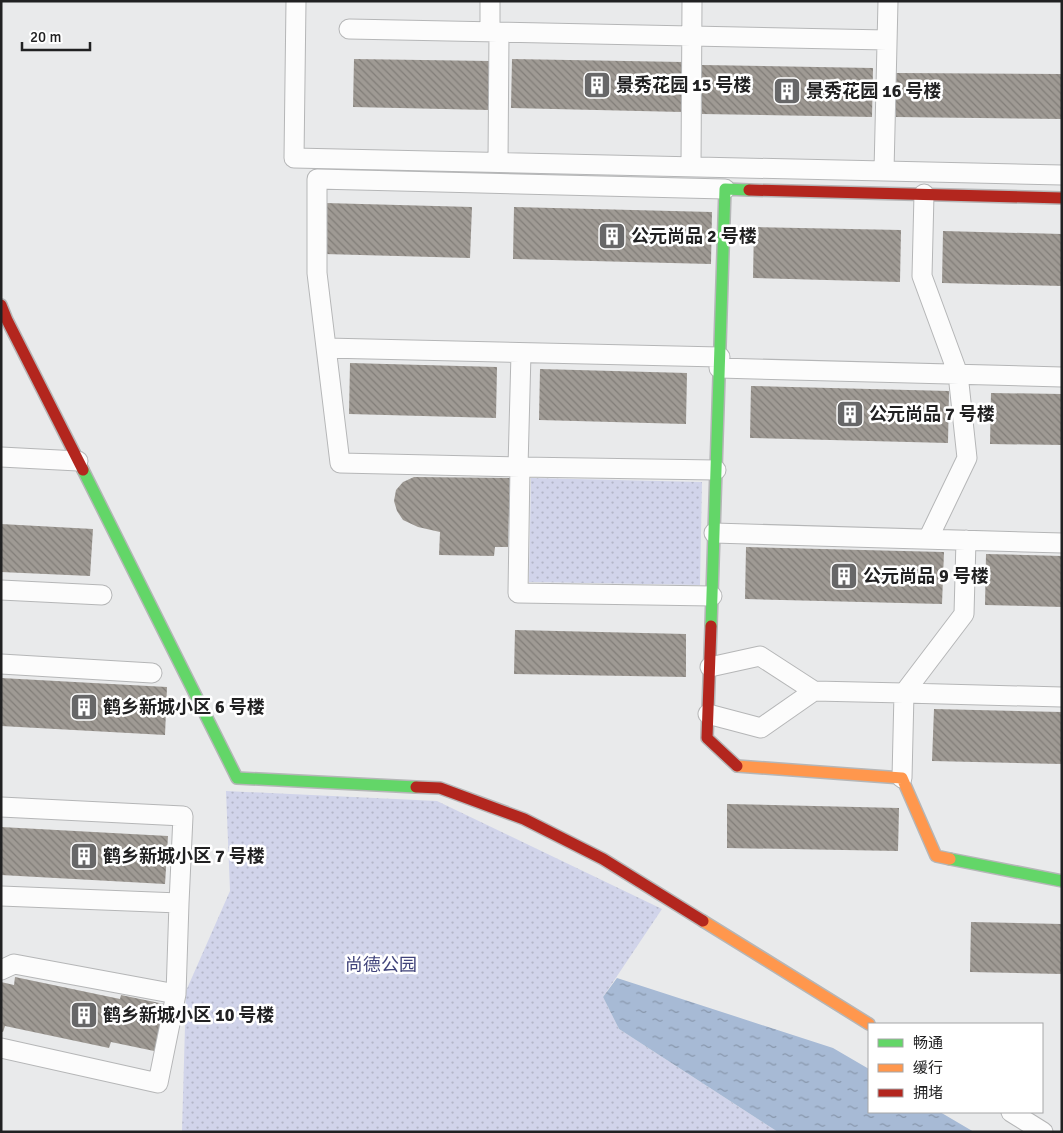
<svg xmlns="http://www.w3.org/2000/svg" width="1063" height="1133" font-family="Signika,'Noto Sans SC',sans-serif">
	<defs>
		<pattern id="grass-dots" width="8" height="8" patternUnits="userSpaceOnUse" patternTransform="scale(1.25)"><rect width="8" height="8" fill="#d1d4ea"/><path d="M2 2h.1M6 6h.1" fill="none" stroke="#b3b6c8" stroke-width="1.8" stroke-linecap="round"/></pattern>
		<pattern id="water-ripples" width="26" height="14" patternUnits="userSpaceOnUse" patternTransform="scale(1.25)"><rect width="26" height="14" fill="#a7bad5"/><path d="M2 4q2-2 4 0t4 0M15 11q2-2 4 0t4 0" fill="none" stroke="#8897ac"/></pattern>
		<pattern id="building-back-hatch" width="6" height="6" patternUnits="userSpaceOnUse" patternTransform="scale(1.25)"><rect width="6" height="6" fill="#9f9a94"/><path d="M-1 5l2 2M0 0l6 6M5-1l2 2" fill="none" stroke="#817d78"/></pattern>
	</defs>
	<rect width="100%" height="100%" fill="#e9eaeb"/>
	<!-- grass -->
	<path fill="url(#grass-dots)" d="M531,478L702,482L700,585L529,582Z
		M226,791L437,801L662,909L603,997L619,1029L778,1132H182L186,991L230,891Z"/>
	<!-- water -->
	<path fill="url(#water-ripples)" d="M617,978L833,1048L869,1069V1112H940L974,1132H778L619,1029L603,997Z"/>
	<!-- building -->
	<path fill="url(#building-back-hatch)" d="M354,59L490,61L489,110L353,107Z
		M512,59L683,62L682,112L511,108Z
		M702,65L873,68L872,117L702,114Z
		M896,73L1062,74V119L896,117Z
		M325,203L472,207L470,258L324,254Z
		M514,207L712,212L711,264L513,259Z
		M754,227L901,230L900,282L753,278Z
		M943,231L1062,234V286L942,283Z
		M350,363L497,367L496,418L349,414Z
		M540,369L687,373L686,424L539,420Z
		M751,386L949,391L948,443L750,438Z
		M991,393L1062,394V445L990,444Z
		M414,477L510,478L508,547H495L494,556L439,555L440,532L418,527L403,520L397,511L394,501L396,490L403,482Z
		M1,524L93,529L90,576L1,572Z
		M746,547L944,552L942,604L745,599Z
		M986,554L1062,556V607L985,605Z
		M515,630L686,634V677L514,674Z
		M1,678L167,687L165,735L1,726Z
		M934,709L1062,712V764L932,761Z
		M727,804L899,808L898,851L727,848Z
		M1,827L168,836L165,884L1,875Z
		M971,922L1062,924V974L970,972Z
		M15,977L120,999L121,995L169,1005L159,1052L111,1042L109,1048L5,1026L3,1032H1V982L14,985Z"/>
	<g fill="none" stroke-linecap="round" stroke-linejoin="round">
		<!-- street casing -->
		<g stroke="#b5b6b7" stroke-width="21">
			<path id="street" d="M296,1L294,158L1062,175
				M349,29L887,40
				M490,32V1
				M498,162L499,32
				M691,166L692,1
				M884,171L888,1
				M924,194L922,276L958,374L967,458L928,539
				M326,348L720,357
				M719,368L1062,377
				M1,457L78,461
				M518,467L521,353
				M520,467L340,463L317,273V179L725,189
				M714,533L1062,543
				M1,590L102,595
				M712,596L518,593L520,467L716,470
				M1,664L152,673
				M710,667L760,656L814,691L904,693L964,614L966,540
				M708,714L761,728L814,691
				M902,778L904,693L1062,697
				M1,807L183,816L179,903
				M1,896L179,903L176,994
				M1,970L14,964L176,994L158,1083L1,1048
				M1011,1112L1043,1132"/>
		</g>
		<!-- fast casing -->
		<g stroke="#b5b6b7" stroke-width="14">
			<path id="fast" d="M83,470L237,778L416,787
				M711,626L725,189L749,190
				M950,859L1062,881"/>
		</g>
		<!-- slow casing -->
		<g stroke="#b5b6b7" stroke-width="14">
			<path id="slow" d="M737,766L902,778L936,856L950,859
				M703,921L869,1024"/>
		</g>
		<!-- jam casing -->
		<g stroke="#b5b6b7" stroke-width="14">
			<path id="jam" d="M749,190L1062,198
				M1,305L7,320L83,470
				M711,626L707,738L737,766
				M416,787L440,788L524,819L603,859L703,921"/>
		</g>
		<!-- street -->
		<use href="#street" stroke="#fcfcfc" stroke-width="19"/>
		<!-- fast -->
		<use href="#fast" stroke="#63d668" stroke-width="11"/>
		<!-- slow -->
		<use href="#slow" stroke="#ff974d" stroke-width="11"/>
		<!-- jam -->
		<use href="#jam" stroke="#b3261e" stroke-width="11"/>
	</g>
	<!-- icons -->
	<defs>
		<g id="building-square" transform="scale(1.4375)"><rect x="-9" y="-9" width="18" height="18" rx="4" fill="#676768" stroke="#fff"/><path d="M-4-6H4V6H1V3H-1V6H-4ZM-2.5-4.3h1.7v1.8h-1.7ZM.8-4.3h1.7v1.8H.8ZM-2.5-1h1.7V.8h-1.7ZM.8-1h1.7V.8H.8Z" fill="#fff"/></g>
	</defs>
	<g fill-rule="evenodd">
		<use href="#building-square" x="597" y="85"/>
		<use href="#building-square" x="787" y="91"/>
		<use href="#building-square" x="612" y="236"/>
		<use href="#building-square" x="850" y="414"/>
		<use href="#building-square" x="844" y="576"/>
		<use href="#building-square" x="84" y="707"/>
		<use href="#building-square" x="84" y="856"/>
		<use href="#building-square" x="84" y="1015"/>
	</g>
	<g text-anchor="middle" stroke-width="5" stroke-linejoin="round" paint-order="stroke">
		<!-- poi labels -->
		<g font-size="18" font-weight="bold" fill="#212122" stroke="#fff" text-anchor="start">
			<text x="616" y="91">景秀花园 15 号楼</text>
			<text x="806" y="97">景秀花园 16 号楼</text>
			<text x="631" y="242">公元尚品 2 号楼</text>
			<text x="869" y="420">公元尚品 7 号楼</text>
			<text x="863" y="582">公元尚品 9 号楼</text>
			<text x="103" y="713">鹤乡新城小区 6 号楼</text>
			<text x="103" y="862">鹤乡新城小区 7 号楼</text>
			<text x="103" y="1021">鹤乡新城小区 10 号楼</text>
		</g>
		<!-- park labels -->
		<g font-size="18" fill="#40437a" stroke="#fff">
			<text x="381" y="971">尚德公园</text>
		</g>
	</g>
	<!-- border -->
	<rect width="1063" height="1133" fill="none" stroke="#212122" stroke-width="5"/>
	<!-- legend -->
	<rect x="868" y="1023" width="175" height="90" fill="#ffffff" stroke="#a6a6a7"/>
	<rect x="878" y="1039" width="25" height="8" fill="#63d668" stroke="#a6a6a7"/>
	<text x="913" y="1048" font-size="15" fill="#212122">畅通</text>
	<rect x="878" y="1064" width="25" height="8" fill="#ff974d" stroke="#a6a6a7"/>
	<text x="913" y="1073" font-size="15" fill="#212122">缓行</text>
	<rect x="878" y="1089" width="25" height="8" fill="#b3261e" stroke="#a6a6a7"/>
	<text x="913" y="1098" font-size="15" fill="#212122">拥堵</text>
	<!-- scale -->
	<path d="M22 42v8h68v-8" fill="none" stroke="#212122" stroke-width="2.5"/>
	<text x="30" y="42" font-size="15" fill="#212122" stroke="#ffffff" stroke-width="4" paint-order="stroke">20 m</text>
</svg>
